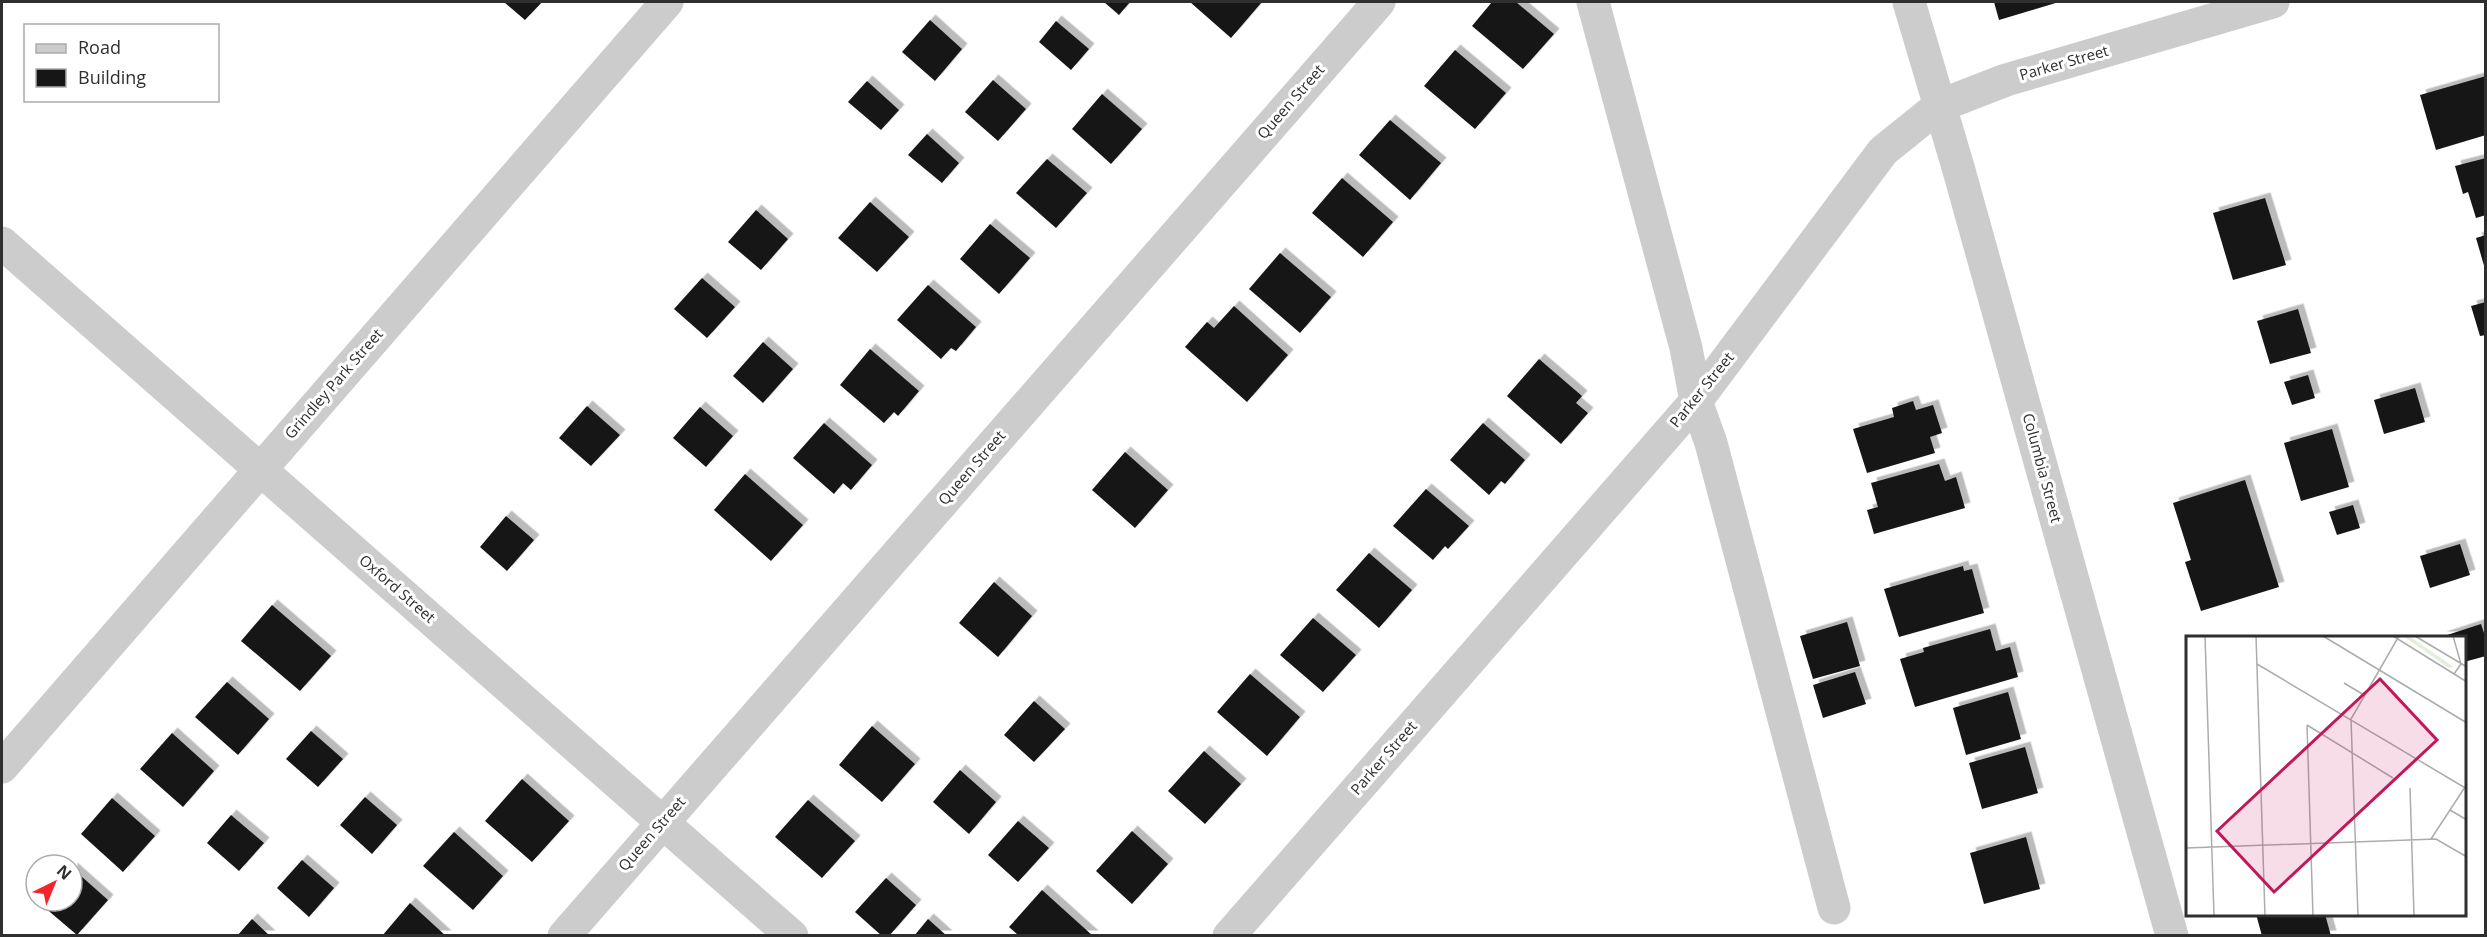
<svg xmlns="http://www.w3.org/2000/svg" width="2487" height="937" font-family="'Open Sans',sans-serif">
	<defs>
		<filter id="shadow"><feDropShadow dx="5.5" dy="-5.5" stdDeviation="0" flood-color="#0004"/></filter>
	</defs>
	<rect width="100%" height="100%" fill="#fff"/>
	<!-- building -->
	<path fill="#161616" filter="url(#shadow)" d="M504,2H542L525,20Z
		M1104,2H1130L1119,15Z
		M1190,2H1259L1261,3L1231,38Z
		M1492,2H1516L1554,34L1523,69L1472,26Z
		M1994,2H2059L1999,20Z
		M930,20L962,49L935,81L902,52Z
		M1056,21L1089,49L1071,70L1039,42Z
		M1455,50L1506,93L1475,129L1424,86Z
		M2486,76V135L2436,150L2420,95Z
		M993,80L1026,109L998,141L965,112Z
		M867,81L899,110L881,130L848,102Z
		M1102,94L1142,129L1111,164L1072,129Z
		M1390,120L1441,163L1410,200L1359,155Z
		M927,134L959,163L942,183L908,155Z
		M2486,158V215L2476,218L2468,192L2463,194L2455,166Z
		M1047,159L1087,193L1056,228L1016,193Z
		M1342,178L1393,222L1363,257L1312,213Z
		M2265,198L2286,265L2233,280L2213,213Z
		M870,202L909,237L877,272L838,238Z
		M756,210L788,239L761,270L728,242Z
		M990,224L1030,258L999,294L960,259Z
		M2486,235V269H2485L2476,238Z
		M1280,253L1331,297L1300,333L1249,289Z
		M702,278L735,307L707,338L674,309Z
		M928,285L976,327L956,351L951,348L941,359L897,320Z
		M2486,302V335L2480,336L2471,306Z
		M1234,306L1288,355L1247,402L1185,347L1207,322L1214,328Z
		M2298,309L2311,353L2270,364L2257,321Z
		M763,342L793,369L763,403L733,376Z
		M870,349L919,391L898,416L894,412L884,423L840,385Z
		M1539,359L1582,396L1576,403L1588,413L1561,444L1507,396Z
		M2308,375L2315,398L2292,405L2284,382Z
		M2415,388L2425,422L2384,434L2374,400Z
		M1913,401L1916,410L1933,405L1942,433L1930,437L1935,453L1867,473L1853,429L1894,417L1892,408Z
		M587,406L620,435L591,466L559,438Z
		M700,407L733,436L706,467L673,438Z
		M824,423L872,465L851,490L843,483L834,494L793,458Z
		M1483,423L1525,460L1505,484L1501,481L1489,495L1450,460Z
		M2332,429L2349,487L2301,501L2284,443Z
		M1125,452L1168,490L1135,528L1092,490Z
		M1939,464L1945,481L1956,477L1965,508L1874,534L1867,510L1878,507L1871,483Z
		M745,474L803,525L771,561L714,510Z
		M2245,480L2279,587L2201,611L2185,562L2191,560L2173,503Z
		M1426,489L1469,526L1448,549L1445,546L1433,560L1393,526Z
		M2353,505L2360,528L2337,535L2329,512Z
		M506,516L534,540L507,571L480,547Z
		M2460,544L2470,575L2430,588L2420,556Z
		M1369,553L1412,590L1379,628L1336,590Z
		M1963,566L1964,571L1972,569L1984,613L1899,637L1884,589Z
		M994,582L1032,616L998,657L959,623Z
		M272,605L331,656L300,691L241,641Z
		M1313,618L1356,655L1323,692L1280,655Z
		M1847,622L1860,666L1813,679L1800,636Z
		M2481,624L2486,639V656L2464,662V637H2441Z
		M1990,629L1996,651L2010,647L2018,677L1915,707L1900,659L1924,652L1923,648Z
		M1855,672L1866,704L1823,718L1813,685Z
		M1250,674L1300,717L1267,756L1217,712Z
		M227,682L269,719L238,755L195,717Z
		M2008,692L2021,739L1966,755L1953,708Z
		M1034,701L1065,729L1034,762L1004,735Z
		M872,726L915,764L882,802L839,765Z
		M311,731L343,759L318,787L286,759Z
		M172,733L214,771L183,807L140,769Z
		M2025,747L2038,793L1982,809L1969,763Z
		M1204,751L1241,784L1205,824L1168,791Z
		M960,770L996,802L969,834L933,802Z
		M522,779L569,821L532,862L485,821Z
		M365,797L397,825L372,854L340,825Z
		M112,798L155,836L123,872L81,834Z
		M808,800L855,841L822,878L775,837Z
		M231,815L264,843L239,871L207,843Z
		M1018,821L1049,848L1018,882L988,855Z
		M1132,831L1168,864L1132,904L1096,871Z
		M454,832L503,876L473,910L423,866Z
		M2026,837L2040,889L1984,904L1970,853Z
		M302,860L334,888L309,917L277,888Z
		M72,868L108,900L77,935L37,901H72Z
		M886,878L916,905L889,936H882L855,912Z
		M1042,890L1093,936H1019L1009,927Z
		M410,903L446,936H382Z
		M2256,914H2325L2331,936H2262Z
		M252,919L270,936H237Z
		M928,919L947,936H914Z"/>
	<g fill="none" stroke-linecap="round" stroke-linejoin="round">
		<!-- minor -->
		<path stroke="#ccc" stroke-width="33" d="M1593,2L1686,348L1696,401L1711,443L1834,908
			M1909,2L1958,167L2172,936
			M2,243L792,936
			M2,767L667,2
			M564,936L1379,2
			M1229,936L1696,401L1883,151L1939,106L2006,80L2273,2"/>
	</g>
	<g text-anchor="middle" stroke-width="6" stroke-linejoin="round" paint-order="stroke">
		<!-- street labels -->
		<g font-size="15" fill="#2f2f2f" stroke="#fff">
			<text transform="translate(2064 63) rotate(-16)" y="5">Parker Street</text>
			<text transform="translate(1291 102) rotate(-49)" y="5">Queen Street</text>
			<text transform="translate(334 384) rotate(-49)" y="5">Grindley Park Street</text>
			<text transform="translate(1702 390) rotate(-51)" y="5">Parker Street</text>
			<text transform="translate(972 468) rotate(-49)" y="5">Queen Street</text>
			<text transform="translate(2042 468) rotate(75)" y="5">Columbia Street</text>
			<text transform="translate(397 589) rotate(41)" y="5">Oxford Street</text>
			<text transform="translate(1384 758) rotate(-49)" y="5">Parker Street</text>
			<text transform="translate(652 834) rotate(-49)" y="5">Queen Street</text>
		</g>
	</g>
	<!-- overview -->
	<g transform="translate(2186 636)">
		<rect width="280" height="280" fill="#fff"/>
		<path d="M217,0H223L268,31L263,32Z" fill="#e5eddc"/>
		<path fill="none" stroke="#acacac" stroke-width="1.5" d="M19,0L28,280M70,0L79,280M137,0L281,87M207,0L281,46M229,0L281,31M267,0L275,28L268,38M71,28L281,153M158,47L178,59M121,89L127,280M121,89L207,142M224,152L228,280M264,174L281,184M245,203L281,148M0,212L250,203L281,221M172,280L165,83L213,0"/>
		<path fill="#c2185b" fill-opacity="0.15" stroke="#c2185b" stroke-width="3" d="M194,43L251,104L88,256L31,195Z"/>
		<rect width="280" height="280" fill="none" stroke="#2f2f2f" stroke-width="3"/>
	</g>
	<!-- border -->
	<rect width="2487" height="937" fill="none" stroke="#2f2f2f" stroke-width="6"/>
	<!-- legend -->
	<rect x="24" y="24" width="195" height="78" fill="#ffffff" stroke="#acacac" stroke-width="1.5"/>
	<rect x="36" y="44" width="30" height="9" fill="#cccccc" stroke="#acacac" stroke-width="1.5"/>
	<text x="78" y="54" font-size="18" fill="#2f2f2f">Road</text>
	<rect x="36" y="69" width="30" height="18" fill="#161616" stroke="#acacac" stroke-width="1.5"/>
	<text x="78" y="84" font-size="18" fill="#2f2f2f">Building</text>
	<!-- north arrow -->
	<g transform="translate(54 883) rotate(43)"><circle r="28" fill="#ffffff" stroke="#acacac" stroke-width="1.5"/>
	<path d="M0-4.5L10 22L0 15L-10 22Z" fill="#f2252c"/>
	<text y="-9" font-size="16" font-weight="bold" text-anchor="middle" fill="#2f2f2f">N</text>
	</g>
</svg>
